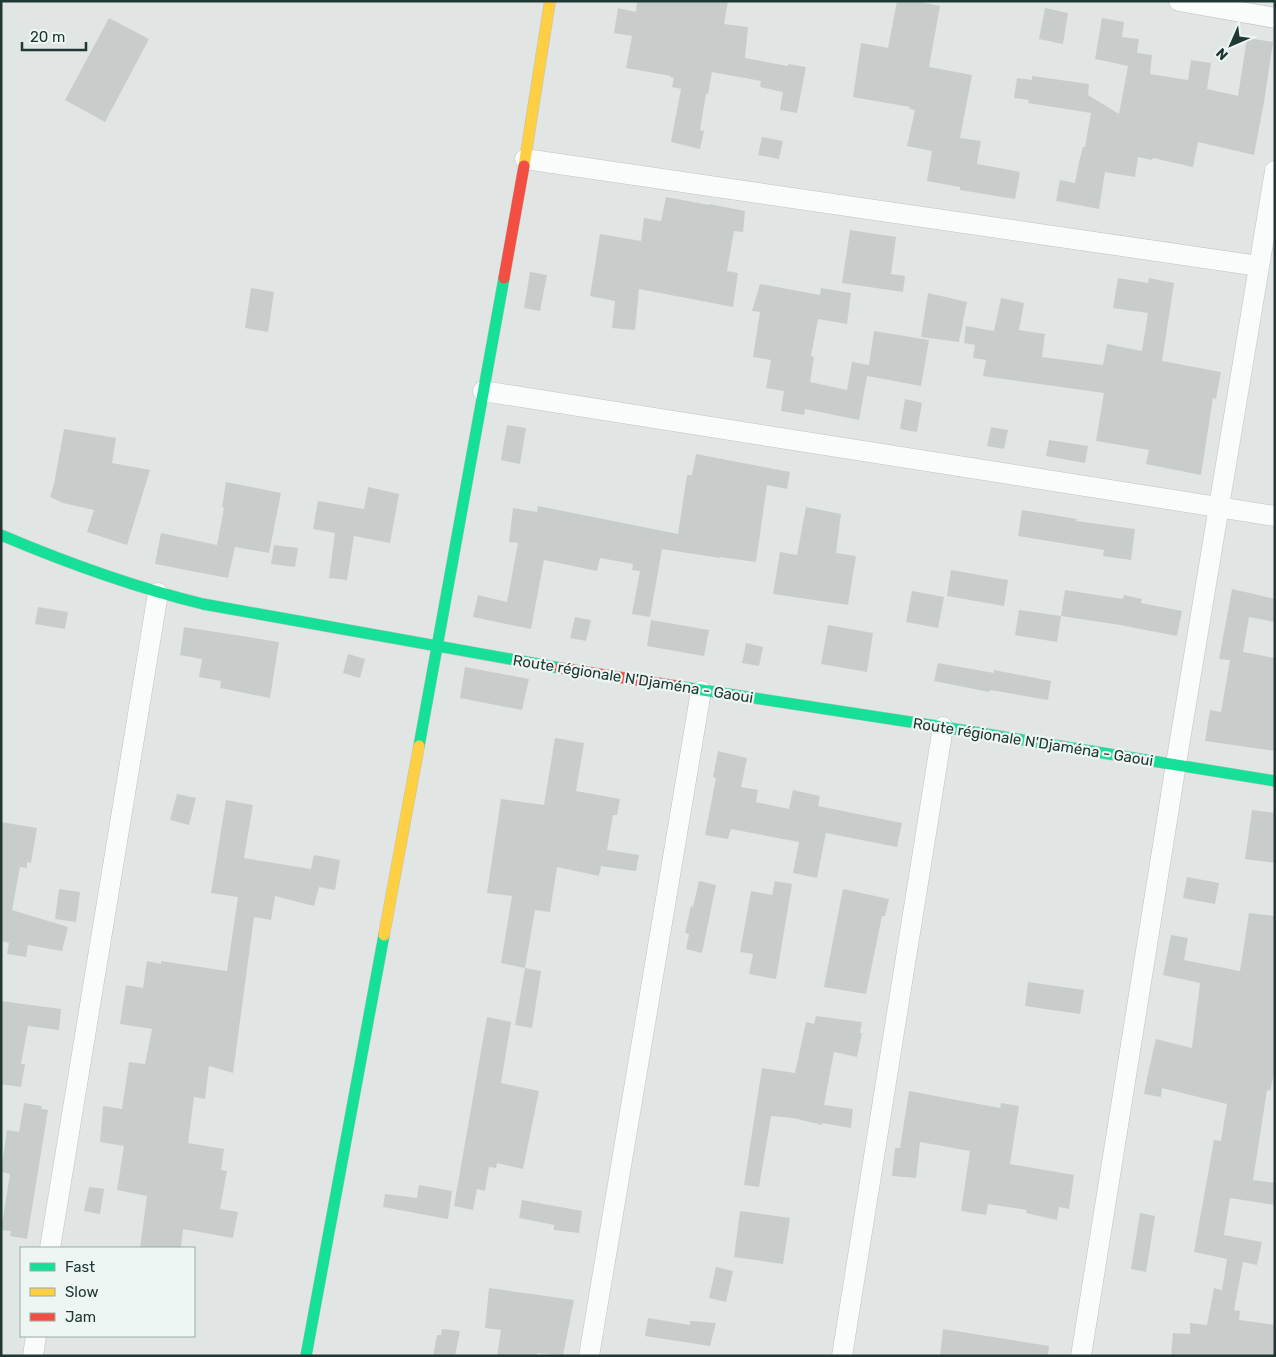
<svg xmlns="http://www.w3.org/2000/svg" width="1276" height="1357" font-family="Rubik,sans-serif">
	<rect width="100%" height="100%" fill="#e1e6e4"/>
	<!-- building -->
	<path fill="#c8cdcc" d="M637,1H728L724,24L748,27L745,58L788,66V64L806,67L797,113L780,110L783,92L760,87L761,81L712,72L708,94H706L700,130L704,131L700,149L671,142L681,89L672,87L674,78L670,77L671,76L626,68L632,36L614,33L618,8L636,12Z
		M897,1H914L940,6L929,67L972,75L960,138L981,141L977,163L978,164L1020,172L1015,199L960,190V187L927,181L932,151L907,146L915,110L909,109L910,107L853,97L861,43L888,48Z
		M1045,8L1068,13L1063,44L1039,39Z
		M109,18L149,39L105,122L65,100Z
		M1102,18L1124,22L1122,37L1139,39L1137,53L1152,55L1150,74L1188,80L1191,60L1211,63L1207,89L1238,96L1247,38L1273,42L1264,102L1254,155L1198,142L1193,167L1153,158L1152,160L1138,157L1135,177L1105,172L1099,209L1056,201L1060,180L1075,183L1079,162L1083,147H1085L1091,113L1028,103L1029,100L1014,98L1017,78L1032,80V76L1089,84L1088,95L1119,114L1128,66L1095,59Z
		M762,137L783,141L779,159L758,155Z
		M666,197L709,205V204L745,211L743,232L734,231L727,271L738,273L733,307L639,289L635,330L612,328L615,301L590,296L600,234L641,241L644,218L661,221Z
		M850,230L896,237L891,274L905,276L903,292L842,283Z
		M530,272L547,275L540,311L524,308Z
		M1118,278L1148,283L1149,278L1174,283L1162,361L1221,372L1216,399L1213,398L1201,475L1146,464L1149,450L1096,441L1104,393L983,376L986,360L973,358L975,345L964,343L966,326L994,331L1001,298L1024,303L1019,330L1045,334L1042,357L1103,365L1107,344L1142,351L1148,313L1113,308Z
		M760,284L820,295L821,288L851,293L847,324L818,319L811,356L814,357L810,382L847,390L852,362L869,365L874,331L929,340L921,386L867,376L868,371L859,420L805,409L804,415L781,411L784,391L766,388L771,360L753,357L760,312L752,311Z
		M251,288L274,292L268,332L245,328Z
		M928,293L967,302L959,342L921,337Z
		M905,399L922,403L917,432L900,429Z
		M507,425L526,428L520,464L501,460Z
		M991,427L1008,430L1004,449L987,446Z
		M64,429L116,438L112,463L150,470L127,545L87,532L94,510L63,503L50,497L54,484Z
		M1049,440L1088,446L1085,463L1046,456Z
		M696,454L790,472L787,489L767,485L756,562L720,557V558L662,549L650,617L632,614L640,571L632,570L633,564L600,558L597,571L544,560L531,629L473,617L478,595L507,602L518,543L509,542L513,508L537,512L538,506L678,534L687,475H692Z
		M226,482L281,493L269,553L235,547L228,578L155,564L161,533L217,545L224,508L222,507Z
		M368,487L399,494L390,543L354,536L347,580L329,578L335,533L313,529L318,501L364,509Z
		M806,507L841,514L836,553L856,556L848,605L773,594L780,552L797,555Z
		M1022,510L1077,519L1076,521L1135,529L1131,560L1103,556L1104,550L1018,536Z
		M274,545L298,548L295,567L271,564Z
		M951,570L1008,580L1004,606L947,596Z
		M1232,589L1275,599V622L1249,617L1243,652L1275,658V751L1205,741L1210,710L1221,712L1230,660L1219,659Z
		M1065,590L1123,599L1124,595L1142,599L1141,603L1182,611L1177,636L1120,625L1061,616Z
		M912,591L944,597L938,628L906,622Z
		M38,607L68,612L65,629L35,624Z
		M1019,610L1061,616L1057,642L1015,635Z
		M575,617L591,620L586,641L570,638Z
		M651,620L709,630L704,656L647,646Z
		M828,625L873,633L867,672L821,664Z
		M184,627L279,642L270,698L220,688L221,681L199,677L202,659L180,655Z
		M746,643L763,647L759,666L742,663Z
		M348,654L365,659L360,678L343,673Z
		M938,663L994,673V670L1051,681L1048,700L990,690L989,692L934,681Z
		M465,667L529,679L522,710L460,698Z
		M555,738L584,743L576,791L620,799L617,815H613L607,850L639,855L636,871L601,866L599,876L557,867L550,912L535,910L525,968L501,963L512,896L487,893L501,799L544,805Z
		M718,751L747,758L741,787L758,790L756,802L789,809L793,790L820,796L818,806L902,823L897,847L826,833L817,878L793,873L799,842L731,829L728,839L705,835L716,778L713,777Z
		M177,794L196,798L189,825L170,820Z
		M226,800L253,805L244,858L311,869L314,855L340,860L335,890L319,887L314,906L275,896L271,920L254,917L233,1073L209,1066L205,1099L194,1097L188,1143L224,1149L221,1170L227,1171L220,1209L238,1212L233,1238L183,1229L181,1248H140L147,1196L117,1190L124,1146L100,1142L103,1106L122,1109L129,1062L145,1064L152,1029L120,1024L126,985L143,988L147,961L161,964V961L227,971L238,897L211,893Z
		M1252,810L1275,813V863L1245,859Z
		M1,822L37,828L31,863L27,862V868L20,867L12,910L68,927L62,951L28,945L26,957L7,954L9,943L1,941Z
		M1187,877L1219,883L1215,904L1183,898Z
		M699,881L716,885L702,953L686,949L689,934L685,933L691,906L693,907Z
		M775,881L792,884L776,979L749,974L753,954L740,952L751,891L772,895Z
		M59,889L80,892L76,922L55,919Z
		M843,889L889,899L885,916H882L866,994L824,987Z
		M1249,913L1275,916V1070L1270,1091L1267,1090L1253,1180L1275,1183V1205L1230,1198L1224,1235L1262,1242L1257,1265L1243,1262L1234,1310L1240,1311L1239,1320L1275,1325V1356H1171L1173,1333L1190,1334V1323L1207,1325L1214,1288L1222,1290L1227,1259L1194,1252L1214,1140L1221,1141L1227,1104L1162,1088L1161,1097L1144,1094L1148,1073L1156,1039L1192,1048L1200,983L1163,975L1171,935L1188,938L1184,960L1240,971Z
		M525,968L541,971L532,1028L515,1025Z
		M1028,982L1084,990L1080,1014L1025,1006Z
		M1,1001L61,1009L59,1030L28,1026L21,1064H25L21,1087L1,1084Z
		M816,1016L862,1022L860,1033H862L857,1057L834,1052L824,1105L853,1109L851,1128L822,1123V1125L793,1118L771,1116L759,1187L744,1185L762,1068L795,1073L806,1022L814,1024Z
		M487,1017L511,1022L501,1083L539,1091L523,1169L497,1163L496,1168L489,1167L485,1191L477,1189L473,1210L454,1206Z
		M909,1091L1000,1108L1001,1103L1019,1106L1010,1164L1074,1175L1069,1209L1059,1207L1057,1220L1026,1213L1027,1210L988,1204L986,1215L961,1211L970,1151L920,1142L916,1178L892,1176L895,1148H900Z
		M24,1103L42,1106L41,1109L48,1110L27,1239L10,1236L11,1231L1,1230L10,1174L1,1172L7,1130L19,1132Z
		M419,1185L452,1191L448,1219L383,1207L385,1194L417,1198Z
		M89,1187L104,1189L100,1214L84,1211Z
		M522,1200L582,1211L579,1233L554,1230V1225L519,1218Z
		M740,1211L790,1218L783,1264L734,1257Z
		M1140,1213L1155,1216L1146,1272L1131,1269Z
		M716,1267L733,1271L726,1302L709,1298Z
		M489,1288L574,1300L563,1355L537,1353V1356H497L501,1330L485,1328Z
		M648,1318L690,1325V1321L716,1323L710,1346L645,1336Z
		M442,1329L460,1331L455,1356H433L437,1335H441Z
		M943,1329L1049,1346L1048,1356H940Z"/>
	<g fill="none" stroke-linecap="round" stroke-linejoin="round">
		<!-- street casing -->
		<g stroke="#bec3c1" stroke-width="21">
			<path id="street" d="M1179,1L1275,18
				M525,159L1259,266
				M483,391L1275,516
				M50,1248L158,593
				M33,1356L36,1336
				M589,1356L701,691
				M842,1356L943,727
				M1081,1356L1176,764L1275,171"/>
		</g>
		<!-- fast casing -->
		<g stroke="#bcc4c2" stroke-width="12">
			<path id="fast" d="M1,535C67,563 133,587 203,604L560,668
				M676,686L943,727L1275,781
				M419,746L504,278
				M306,1356L384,935"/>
		</g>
		<!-- slow casing -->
		<g stroke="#bcc4c2" stroke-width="12">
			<path id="slow" d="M524,166L550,1
				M384,935L419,746"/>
		</g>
		<!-- jam casing -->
		<g stroke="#bcc4c2" stroke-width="12">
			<path id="jam" d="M504,278L524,166
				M560,668L676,686"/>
		</g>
		<!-- street -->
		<use href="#street" stroke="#fafbfb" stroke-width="20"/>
		<!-- fast -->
		<use href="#fast" stroke="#16e098" stroke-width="11"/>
		<!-- slow -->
		<use href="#slow" stroke="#ffcf43" stroke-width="11"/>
		<!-- jam -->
		<use href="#jam" stroke="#f24e42" stroke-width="11"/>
	</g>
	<g text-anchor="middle" stroke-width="4.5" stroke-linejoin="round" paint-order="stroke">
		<!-- street labels -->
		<g font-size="15" fill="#203834" stroke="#eef6f3">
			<text transform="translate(633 679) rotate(9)" y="5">Route régionale N'Djaména - Gaoui</text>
			<text transform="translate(1033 742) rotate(9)" y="5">Route régionale N'Djaména - Gaoui</text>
		</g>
	</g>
	<!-- border -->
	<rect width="1276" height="1357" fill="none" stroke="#203834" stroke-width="5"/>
	<!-- legend -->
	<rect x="20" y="1247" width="175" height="90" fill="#eef6f3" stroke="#9caaa7"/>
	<rect x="30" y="1263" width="25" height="8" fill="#16e098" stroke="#9caaa7"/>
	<text x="65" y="1272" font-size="15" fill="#203834">Fast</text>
	<rect x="30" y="1288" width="25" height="8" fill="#ffcf43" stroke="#9caaa7"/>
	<text x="65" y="1297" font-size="15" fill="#203834">Slow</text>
	<rect x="30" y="1313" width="25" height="8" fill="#f24e42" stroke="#9caaa7"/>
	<text x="65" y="1322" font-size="15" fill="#203834">Jam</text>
	<!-- north arrow -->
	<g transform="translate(1231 45) rotate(225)" stroke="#eef6f3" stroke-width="4" paint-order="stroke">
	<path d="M0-4L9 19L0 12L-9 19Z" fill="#203834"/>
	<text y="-8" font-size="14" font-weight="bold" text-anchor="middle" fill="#203834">N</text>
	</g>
	<!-- scale -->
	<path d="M22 42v8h64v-8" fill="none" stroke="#203834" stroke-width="2.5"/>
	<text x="30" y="42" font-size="15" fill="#203834" stroke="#eef6f3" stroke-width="4" paint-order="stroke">20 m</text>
</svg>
